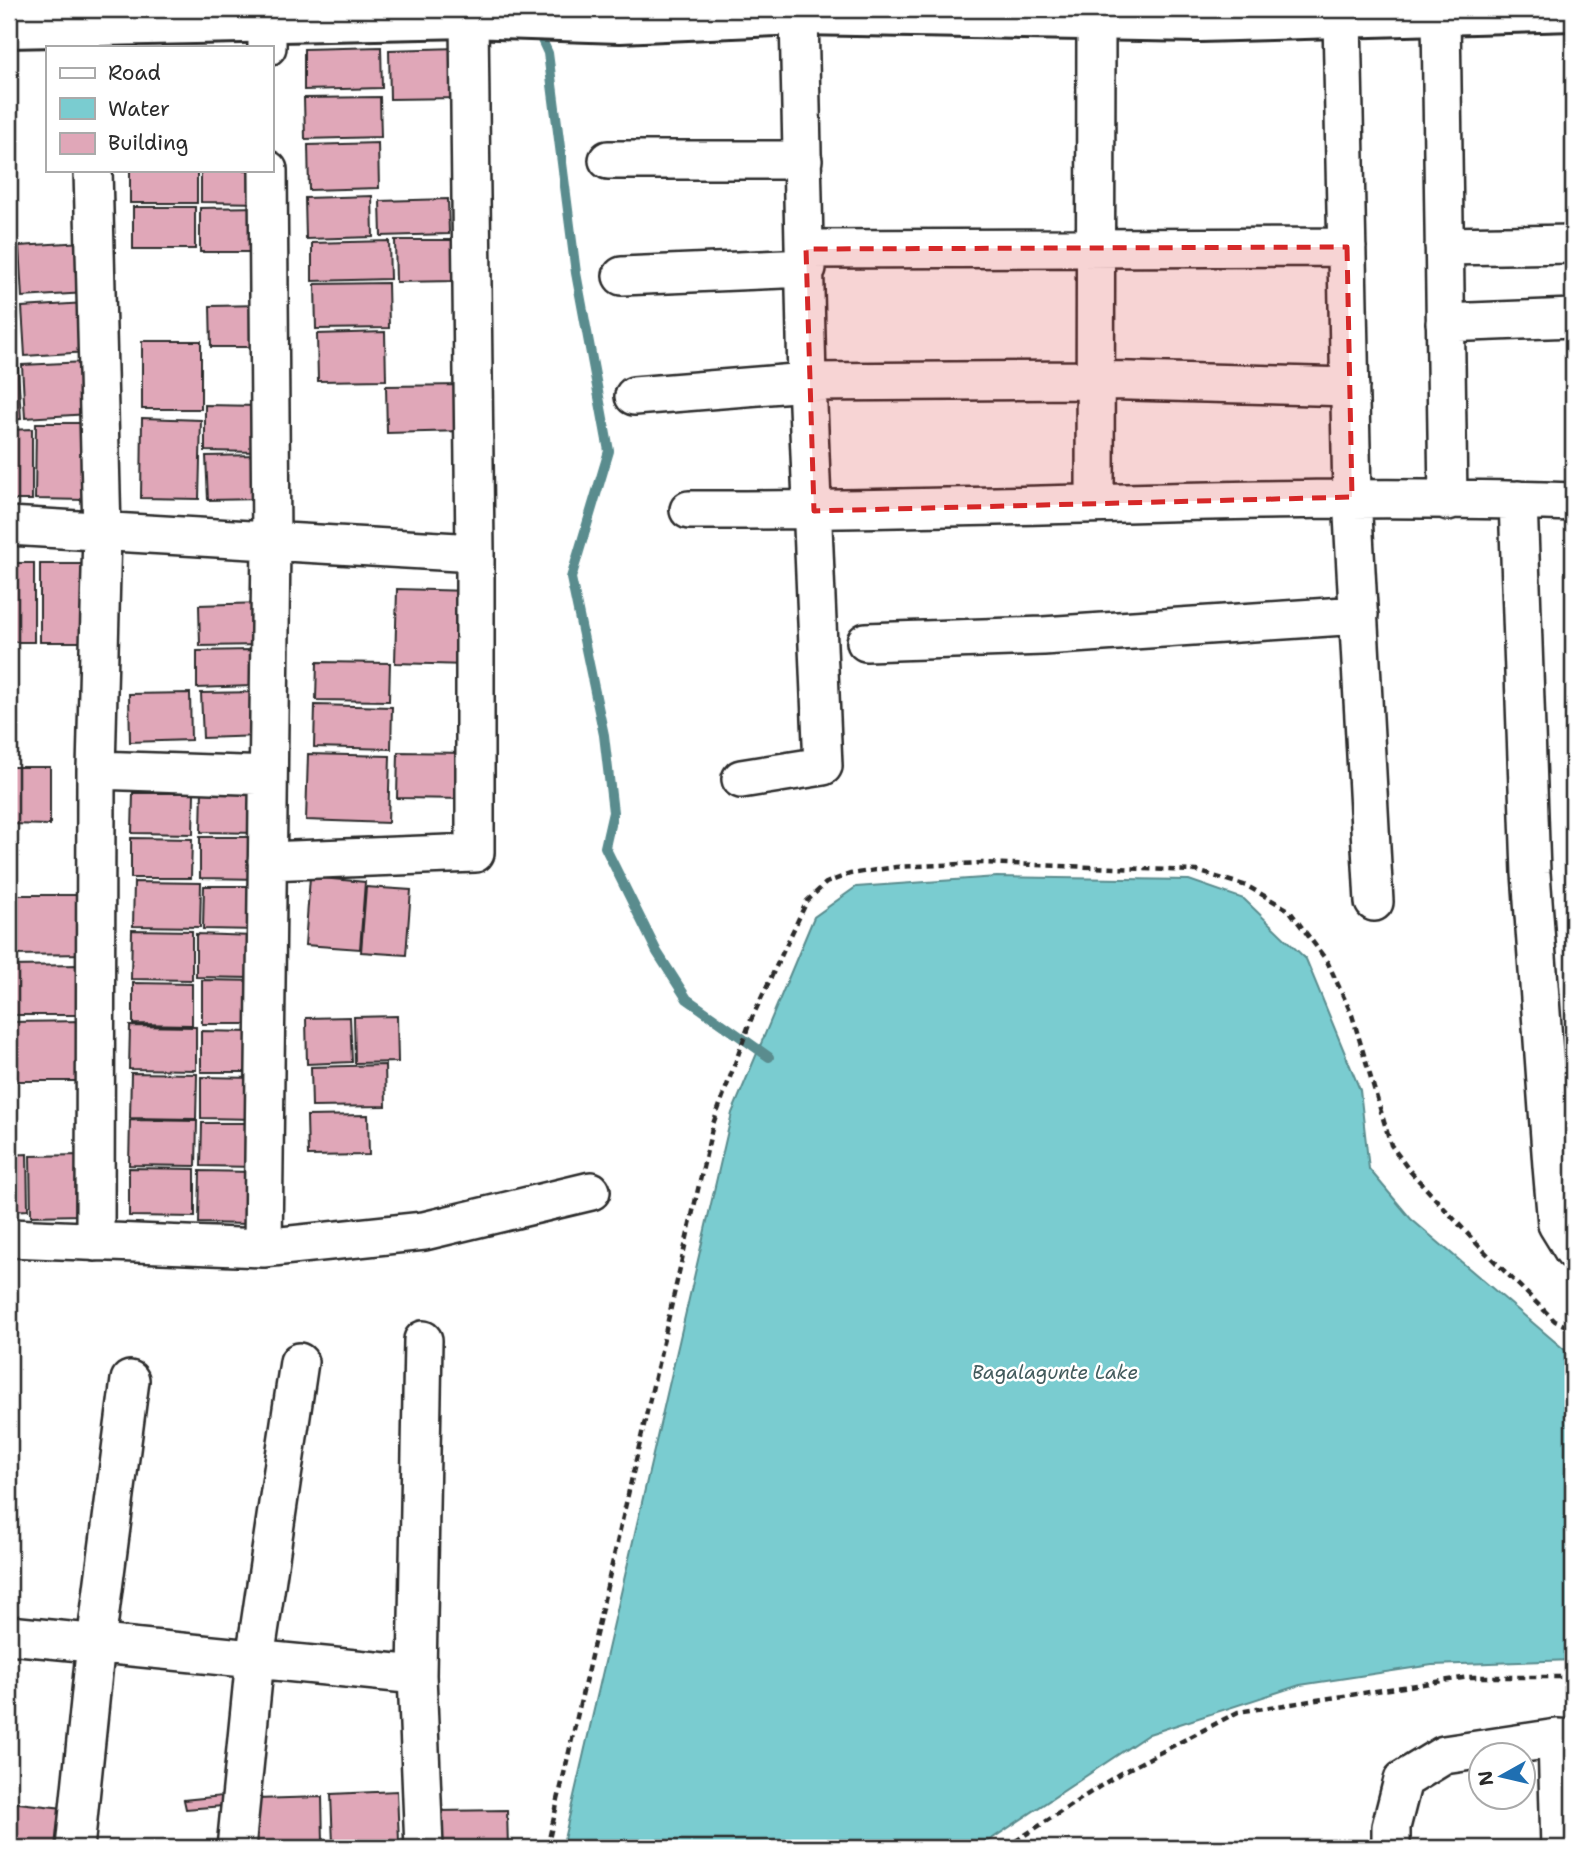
<svg xmlns="http://www.w3.org/2000/svg" width="1582" height="1857" font-family="'Shantell Sans',sans-serif">
	<rect width="100%" height="100%" fill="#fff"/>
	<filter id="ink" filterUnits="userSpaceOnUse"><feTurbulence type="fractalNoise" baseFrequency=".0143" numOctaves="2"/><feDisplacementMap in="SourceGraphic" scale="14" xChannelSelector="R" yChannelSelector="G"/><feConvolveMatrix kernelMatrix="1 2 1 2 8 2 1 2 1" color-interpolation-filters="sRGB"/></filter>
	<g filter="url(#ink)">
		<!-- water -->
		<path fill="#7accd0" stroke="#5a8c8e" stroke-width="2" d="M997,877L1189,880L1244,899L1306,959L1360,1090L1369,1169L1411,1219L1573,1357V1660L1432,1665L1300,1685L1149,1734L978,1848H562L732,1113L814,917L856,887Z"/>
		<g fill="none" stroke-linecap="round" stroke-linejoin="round">
			<!-- stream -->
			<path stroke="#5a8c8e" stroke-width="10" d="M536,27L548,53L576,273L609,451L571,578L604,735L613,812L605,847L657,952L687,999L769,1057"/>
		</g>
		<!-- building -->
		<path fill="#e0a7b8" stroke="#2b2b2b" stroke-width="2" d="M381,47L382,88L304,90V49Z
			M458,48L459,98L390,99L389,50Z
			M380,97L381,137L305,139L304,98Z
			M378,143L379,188L309,190L308,145Z
			M9,167L13,225H9Z
			M130,170H197V203H130Z
			M201,170H264V203L201,202Z
			M372,196L373,237L306,239L305,198Z
			M448,199L449,234L381,236L380,201Z
			M133,207H195V249H133Z
			M263,207V252H200V208Z
			M395,240H454L455,281L396,282Z
			M389,241L390,279L312,281V243Z
			M83,242L86,293L22,297L19,246Z
			M388,283L389,328L316,329L315,284Z
			M14,302L21,419L9,420V303Z
			M85,303L88,352L25,356L22,307Z
			M262,305L263,347H211L210,306Z
			M385,332L386,380L318,381L317,334Z
			M142,341H201V409H142Z
			M86,362L89,414L25,418L22,365Z
			M462,385L463,431L387,433L386,386Z
			M205,405L260,406V452L205,451Z
			M142,418L201,420L199,499L141,498Z
			M36,423H86V500L35,499Z
			M32,429V500H9V430Z
			M260,455L261,499L208,500L206,456Z
			M9,563H34V642H9Z
			M40,564H89V642H40Z
			M397,589L469,591L467,665L395,663Z
			M261,603L262,645L200,646L199,605Z
			M250,650L251,686L197,688V651Z
			M317,662L390,663L389,701L316,700Z
			M259,692L260,736L203,738L201,693Z
			M190,693L191,740L130,742L129,694Z
			M315,705L392,707L391,749L314,747Z
			M398,752L467,753L466,799L397,798Z
			M308,754L390,756L388,823L306,820Z
			M9,767H50V825L9,824Z
			M202,789L260,790V833L201,832Z
			M133,793H194L193,834L132,833Z
			M200,837H263L262,879L200,878Z
			M131,838L192,839L191,878H131Z
			M310,877L365,882L360,949L305,945Z
			M134,882L201,883L200,927L133,926Z
			M204,886H260L259,930L203,929Z
			M366,887L411,890L406,955L361,952Z
			M9,895H90L91,954L9,955Z
			M132,930L192,931V980L131,979Z
			M196,934L253,936V978L196,977Z
			M81,965L82,1015H9V966Z
			M202,980L261,981L260,1024H202Z
			M133,983L192,984V1025L133,1024Z
			M397,1016L398,1062L355,1063L354,1017Z
			M350,1017L352,1062L307,1064L306,1018Z
			M87,1021L88,1081H9V1022Z
			M130,1026L196,1027V1070L129,1069Z
			M201,1031L253,1032V1072H201Z
			M385,1065L386,1106L312,1107L311,1067Z
			M131,1073L197,1074L196,1119L130,1118Z
			M201,1077L257,1078V1119L201,1118Z
			M368,1115L369,1155L308,1156L307,1116Z
			M130,1120L197,1121L196,1166L129,1165Z
			M202,1123H257L256,1167L201,1166Z
			M27,1154L28,1210L9,1211V1155Z
			M81,1155L82,1215L31,1216L30,1156Z
			M129,1168L195,1169V1217L129,1216Z
			M200,1171L252,1172L251,1224L199,1223Z
			M397,1791L399,1842L333,1844L331,1794Z
			M222,1796L223,1806L186,1809L184,1800Z
			M322,1797L323,1842L258,1844L256,1799Z
			M9,1802L63,1808L59,1848H9Z
			M507,1810L508,1848H439L438,1811Z
			M161,1844L215,1846V1848H161Z"/>
		<g fill="none" stroke-linecap="round" stroke-linejoin="round">
			<!-- street casing -->
			<g stroke="#2b2b2b" stroke-width="42">
				<path id="street" d="M1441,16L1448,501
					M1342,18L1352,497L1374,902
					M267,23V47
					M608,160H803
					M93,170L102,532L96,770L95,1242
					M1444,246L1573,244
					M806,249L1347,247
					M622,276L807,268
					M1445,323L1573,318
					M634,396L807,382L1094,380L1350,387
					M1518,500L1531,873L1552,1166L1557,1224L1573,1250
					M1095,503L1096,22
					M689,510C984,512 1279,491 1573,502
					M9,526L475,553
					M866,642L1043,636L1359,615
					M96,770L268,776
					M741,779L823,766L807,382L799,15
					M267,861L475,853V553L469,18
					M9,1238L263,1248L424,1231L591,1191
					M263,1248L271,540L268,170
					M423,1340L417,1675L424,1848
					M9,1635L417,1675
					M1557,1738L1560,1848
					M75,1848L96,1643L130,1380
					M236,1848L255,1659L299,1362
					M1391,1848V1827L1403,1780L1444,1755L1557,1738L1573,1739"/>
			</g>
			<!-- secondary casing -->
			<g stroke="#2b2b2b" stroke-width="44">
				<path id="secondary" d="M9,28L469,18L620,23L799,15L1200,22L1573,11"/>
			</g>
			<!-- path -->
			<path stroke="#2b2b2b" stroke-width="4.5" stroke-dasharray="7 5" stroke-linecap="butt" d="M547,1848L713,1124L750,1022L807,901L826,883L850,874L896,867L983,863L1197,871L1247,886L1289,910L1327,961L1352,1015L1391,1145L1409,1170L1477,1244L1555,1321L1573,1329
				M1005,1848L1119,1774L1238,1712L1469,1677H1573"/>
			<!-- street -->
			<use href="#street" stroke="#fff" stroke-width="37"/>
			<!-- secondary -->
			<use href="#secondary" stroke="#fff" stroke-width="38"/>
		</g>
	</g>
	<!-- marked area -->
	<path fill="#d62828" fill-opacity="0.2" stroke="#d62828" stroke-width="5" stroke-dasharray="14 9" stroke-linejoin="round" d="M1347,247L1352,497L814,511L806,249Z"/>
	<g text-anchor="middle" stroke-width="5" stroke-linejoin="round" paint-order="stroke">
		<!-- water labels -->
		<g font-size="19" font-style="italic" fill="#435b5d" stroke="#fff">
			<text x="1055" y="1379">Bagalagunte Lake</text>
		</g>
	</g>
	<!-- margin -->
	<rect width="1582" height="1857" fill="none" stroke="#fff" stroke-width="35"/>
	<rect x="18" y="18" width="1547" height="1822" fill="none" stroke="#2b2b2b" stroke-width="2.5" filter="url(#ink)"/>
	<!-- legend -->
	<rect x="46" y="46" width="228" height="126" fill="#ffffff" stroke="#aaaaaa" stroke-width="2"/>
	<rect x="60" y="68" width="35" height="10" fill="#ffffff" stroke="#aaaaaa" stroke-width="2"/>
	<text x="108" y="80" font-size="21" fill="#2b2b2b">Road</text>
	<rect x="60" y="98" width="35" height="21" fill="#7accd0" stroke="#aaaaaa" stroke-width="2"/>
	<text x="108" y="116" font-size="21" fill="#2b2b2b">Water</text>
	<rect x="60" y="133" width="35" height="21" fill="#e0a7b8" stroke="#aaaaaa" stroke-width="2"/>
	<text x="108" y="150" font-size="21" fill="#2b2b2b">Building</text>
	<!-- north arrow -->
	<g transform="translate(1502 1776) rotate(262)"><circle r="33" fill="#ffffff" stroke="#aaaaaa" stroke-width="2"/>
	<path d="M0-5L12 26L0 18L-12 26Z" fill="#1f6fb2"/>
	<text y="-10" font-size="19" font-weight="bold" text-anchor="middle" fill="#2b2b2b">N</text>
	</g>
</svg>
